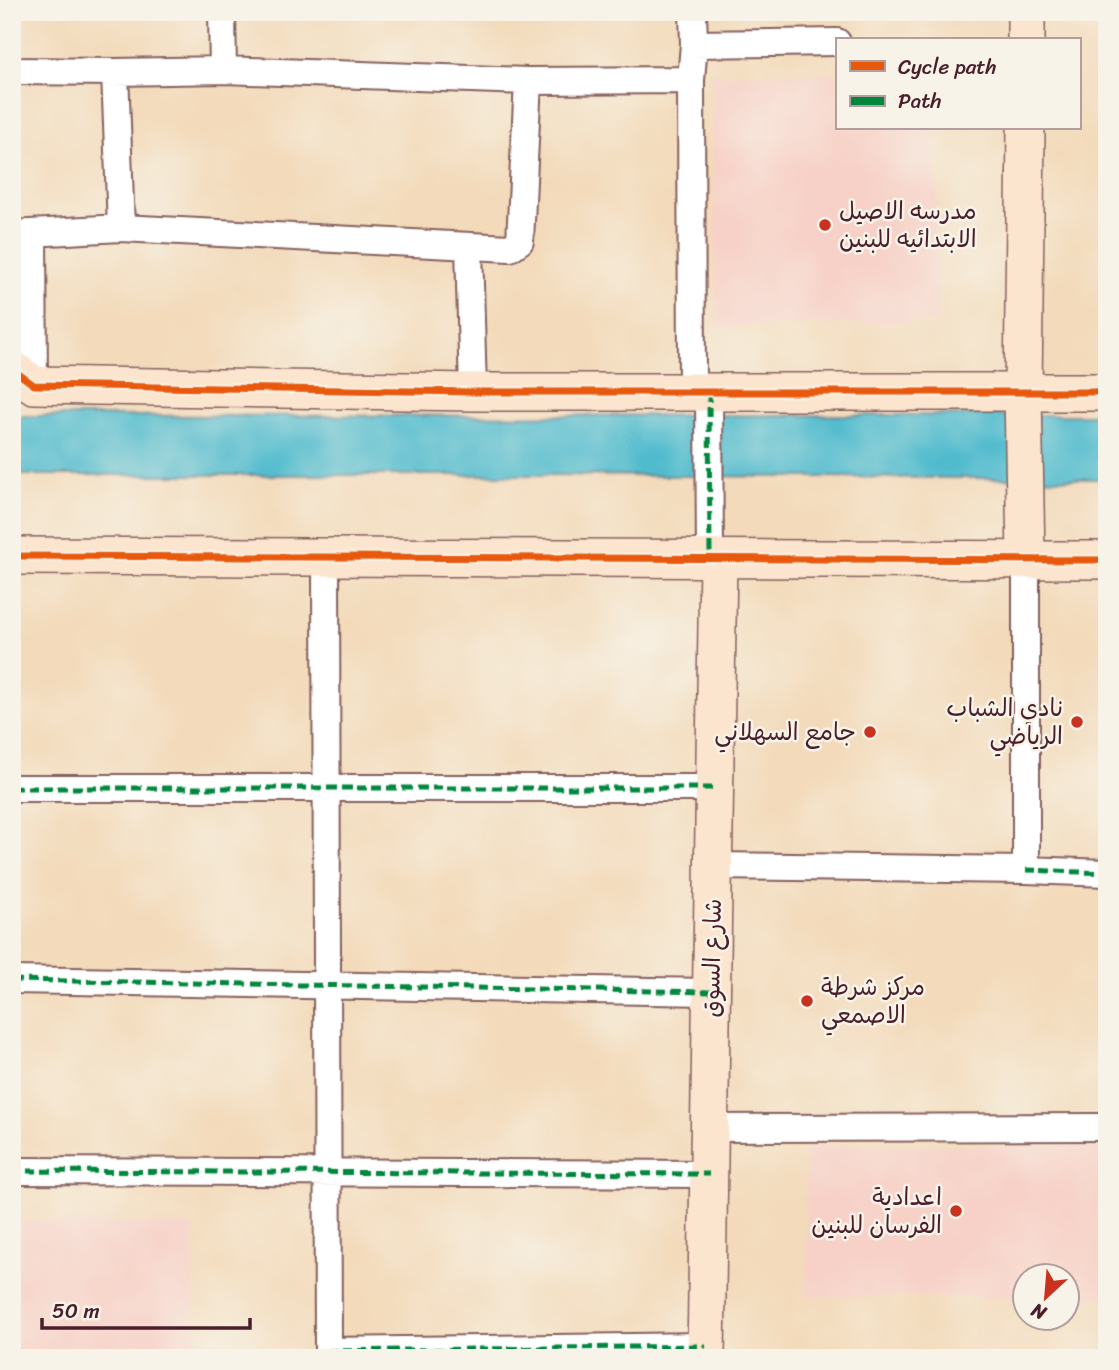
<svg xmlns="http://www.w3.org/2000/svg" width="1119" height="1370" font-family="Sriracha,'Playpen Sans Arabic',sans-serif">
	<rect width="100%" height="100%" fill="#f7f3e8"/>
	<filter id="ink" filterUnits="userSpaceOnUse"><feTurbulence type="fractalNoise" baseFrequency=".0143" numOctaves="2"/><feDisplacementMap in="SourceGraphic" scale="14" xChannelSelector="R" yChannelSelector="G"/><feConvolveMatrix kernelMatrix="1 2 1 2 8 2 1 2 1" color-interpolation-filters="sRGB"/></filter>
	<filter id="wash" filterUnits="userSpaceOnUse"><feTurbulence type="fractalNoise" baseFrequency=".00686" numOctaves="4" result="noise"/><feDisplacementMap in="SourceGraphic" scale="28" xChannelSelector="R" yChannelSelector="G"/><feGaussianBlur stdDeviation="1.57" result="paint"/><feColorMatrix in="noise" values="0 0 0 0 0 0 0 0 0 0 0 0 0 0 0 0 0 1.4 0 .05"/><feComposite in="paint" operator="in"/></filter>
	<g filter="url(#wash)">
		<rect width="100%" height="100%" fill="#f3daba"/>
		<!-- built -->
		<path fill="#f7d1c7" d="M837,73V128H935L937,322L717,327L711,74Z
			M806,1145L1107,1146V1298L1067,1297L1066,1276H1024V1297L806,1296Z
			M12,1220L193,1225L195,1358H12Z"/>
		<!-- water -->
		<path fill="#51bbce" stroke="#4e6d7c" stroke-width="2" d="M1107,415V479L543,475H12V416Z"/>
	</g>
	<g filter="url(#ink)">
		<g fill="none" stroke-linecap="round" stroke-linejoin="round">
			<!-- street casing -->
			<g stroke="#85605d" stroke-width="30">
				<path id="street" d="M222,12L223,70
					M694,44L837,42
					M12,71L115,72L223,70L528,81L691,80
					M115,72L121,228
					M33,233L34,385
					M12,234L121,228L510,248L520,241L528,81
					M469,247L473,392
					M692,392L691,80L694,44L693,12
					M709,392L710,558
					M326,557L328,1358
					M12,788H715
					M714,866L1026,870L1107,873
					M1026,870V559
					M12,980L711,992
					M709,1128L1107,1127
					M12,1171L709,1174
					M328,1351L706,1346"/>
			</g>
			<!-- secondary casing -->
			<g stroke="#85605d" stroke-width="40">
				<path id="secondary" d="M1026,12V40
					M1026,128L1023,392L1026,559
					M12,369L34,385L473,392H1107
					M12,556L1107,560
					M706,1358L718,558"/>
			</g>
			<!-- street -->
			<use href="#street" stroke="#fff" stroke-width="26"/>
			<!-- secondary -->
			<use href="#secondary" stroke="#fbe5cf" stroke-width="37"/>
			<!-- quiet -->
			<path stroke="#00873e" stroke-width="5" stroke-dasharray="10 5" stroke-linecap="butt" d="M709,392L710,558
				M12,788H715
				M1026,870L1107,873
				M12,980L711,992
				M12,1171L709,1174
				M328,1351L706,1346"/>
			<!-- cycleway casing -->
			<g stroke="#f7f3e8" stroke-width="11">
				<path id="cycleway" d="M12,369L34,385L473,392H1107
					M12,556L1107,560"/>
			</g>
			<!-- cycleway -->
			<use href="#cycleway" stroke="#e8590c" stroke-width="7"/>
		</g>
	</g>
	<!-- markers -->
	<g fill="#c8321e" stroke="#f7f3e8" stroke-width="2.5">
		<circle cx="825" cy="225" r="7"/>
		<circle cx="1077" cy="722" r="7"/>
		<circle cx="870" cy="732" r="7"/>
		<circle cx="807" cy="1001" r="7"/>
		<circle cx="956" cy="1211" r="7"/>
	</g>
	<g text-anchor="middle" stroke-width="5" stroke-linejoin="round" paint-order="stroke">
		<!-- poi labels -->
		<g font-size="24" fill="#4a1f2b" stroke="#f7f3e8" text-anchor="end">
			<text x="839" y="219" text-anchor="start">مدرسه الاصيل<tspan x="839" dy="28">الابتدائيه للبنين</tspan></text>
			<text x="1063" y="716">نادي الشباب<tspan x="1063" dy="28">الرياضي</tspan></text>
			<text x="856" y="740">جامع السهلاني</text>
			<text x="821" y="995" text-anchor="start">مركز شرطة<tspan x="821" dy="28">الاصمعي</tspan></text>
			<text x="942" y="1205">اعدادية<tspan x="942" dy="28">الفرسان للبنين</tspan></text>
		</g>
		<!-- street labels -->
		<g font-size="24" fill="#4a1f2b" stroke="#f7f3e8">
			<text transform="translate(712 958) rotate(-89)" y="8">شارع السوق</text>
		</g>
	</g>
	<!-- margin -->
	<rect width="1119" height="1370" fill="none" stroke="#f7f3e8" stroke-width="42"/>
	<!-- legend -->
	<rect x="836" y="38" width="245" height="91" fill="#f7f3e8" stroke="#b29e9c" stroke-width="2"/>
	<rect x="850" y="61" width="35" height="10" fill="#e8590c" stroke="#b29e9c" stroke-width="2"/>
	<text x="898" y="74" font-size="21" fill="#4a1f2b">Cycle path</text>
	<rect x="850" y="96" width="35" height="10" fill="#00873e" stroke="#b29e9c" stroke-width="2"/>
	<text x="898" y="108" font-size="21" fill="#4a1f2b">Path</text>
	<!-- north arrow -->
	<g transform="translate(1046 1297) rotate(206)"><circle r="33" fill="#f7f3e8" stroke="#b29e9c" stroke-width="2"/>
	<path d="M0-5L12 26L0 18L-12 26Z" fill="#c8321e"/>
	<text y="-10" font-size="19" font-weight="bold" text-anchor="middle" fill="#4a1f2b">N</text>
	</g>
	<!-- scale -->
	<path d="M42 1318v10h208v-10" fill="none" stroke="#4a1f2b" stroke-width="3.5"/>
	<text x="52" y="1318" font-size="21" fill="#4a1f2b" stroke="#f7f3e8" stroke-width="5" paint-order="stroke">50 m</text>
</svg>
